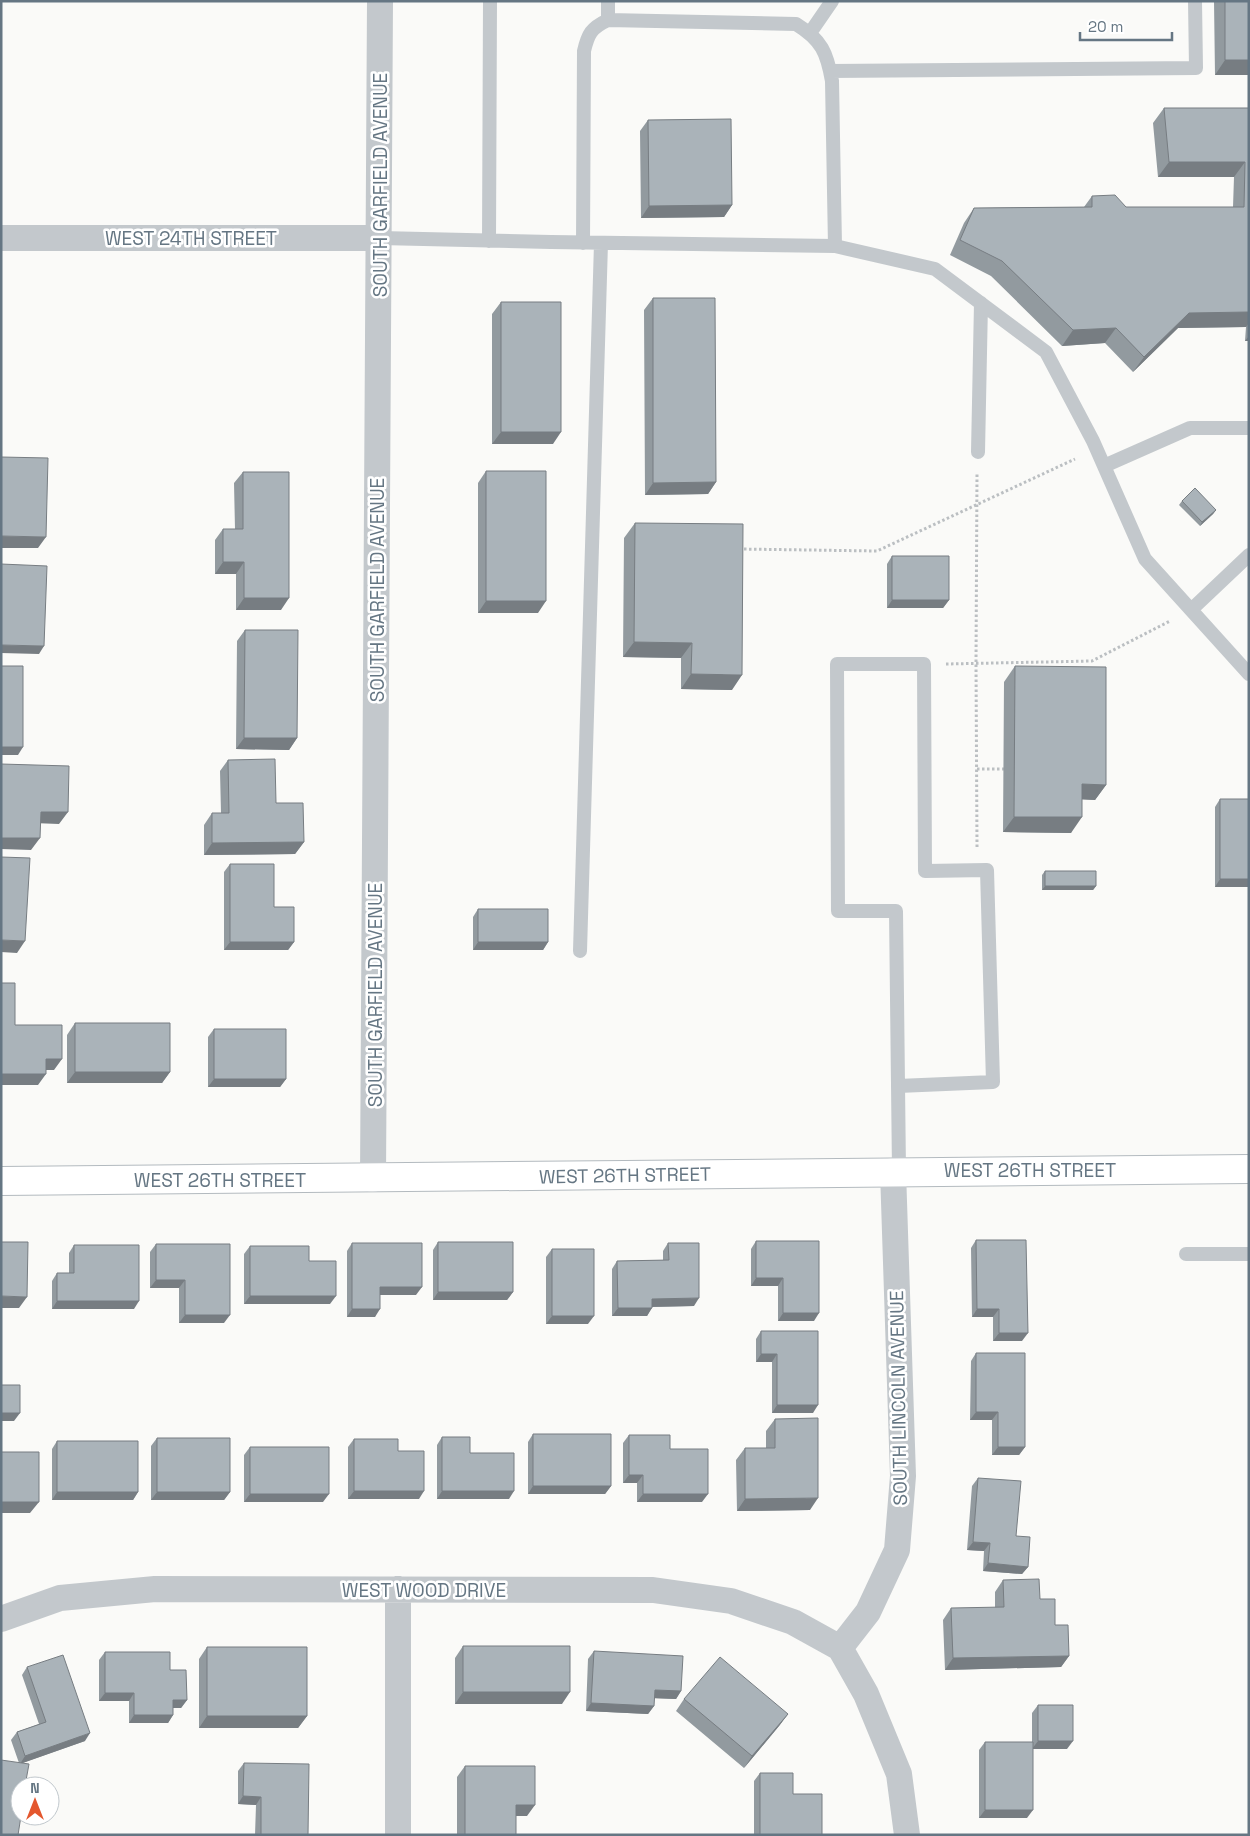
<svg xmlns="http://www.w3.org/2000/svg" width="1250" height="1836" viewBox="0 0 1250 1836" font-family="'Space Grotesk',sans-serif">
	<rect width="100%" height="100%" fill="#fafaf8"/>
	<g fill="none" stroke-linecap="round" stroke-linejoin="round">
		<g stroke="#b3babf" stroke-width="30">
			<path id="secondary" d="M1 1181C417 1179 833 1171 1249 1169"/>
		</g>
		<path stroke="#bbbfc2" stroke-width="3" stroke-dasharray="2.5 2.5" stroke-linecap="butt" d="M739 549 877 551 1075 459
			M946 664 1092 661 1170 621
			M977 769H1004
			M977 847 976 663 977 473"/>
		<path stroke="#c3c8cc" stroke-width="14" d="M608 1V20
			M810 33 832 1
			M830 71 1196 68 1195 1
			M380 238 551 242 835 246 935 269 1046 352 1093 441 1145 559 1249 674
			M489 241 490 1
			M583 243 584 51C588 34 591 28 608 20L796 24C822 40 827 53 832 81L835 246
			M978 452 981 303
			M1104 466 1190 428H1249
			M1191 610 1249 555
			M580 951 601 243
			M898 1086 993 1082 987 870 925 871 924 664H837L838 911H896L899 1171
			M1186 1254H1249"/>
		<path stroke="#c3c8cc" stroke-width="26" d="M1 238H380
			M373 1179 380 1
			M398 1589V1835
			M1 1619 60 1598 155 1589 653 1590 731 1601 793 1622 840 1648
			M840 1648 868 1612 897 1550 903 1476 893 1171
			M840 1648 866 1694 899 1774 907 1835"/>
		<use href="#secondary" stroke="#fff" stroke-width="28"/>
	</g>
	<path fill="#929a9f" d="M1214 1H1249V75H1215Z
		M1164 108H1249V341H1245L1246 327 1178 328 1133 372 1105 343 1062 346 991 276 950 255 964 223 974 208 1084 207 1092 196 1126 207H1233L1234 177H1158L1153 123Z
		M648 120 732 205 724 217 641 218 640 131Z
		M653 298 716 482 708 494 645 495 644 310Z
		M501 302 553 444H492V314Z
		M486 471 538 613H478V483Z
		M243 472 281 610H236V574H215V540L223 529H235L234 483Z
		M1182 501 1216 510 1213 514 1200 526 1179 505Z
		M635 523 732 690 681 689V658L623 657 624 538Z
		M892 556 949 600 943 608H887V564Z
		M245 630 297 738 289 750 236 749 237 641Z
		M1015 666 1106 785 1095 800 1082 799 1071 833 1003 832 1004 682Z
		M228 760 276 803 304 842 295 854 204 855V825L212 813H221L220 771Z
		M1220 799 1249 887H1215V807Z
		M230 864 274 907 294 942 288 950H224V872Z
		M1045 871 1096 886 1093 890H1042V875Z
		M478 909 548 942 543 950H473V917Z
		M75 1023 170 1072 162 1083H67V1035Z
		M214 1029 286 1079 280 1087H208V1037Z
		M976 1240 1022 1341H993V1317H972L971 1248Z
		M756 1241 814 1321H778V1286H751V1249Z
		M438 1242 513 1292 507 1300H433V1250Z
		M352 1243 416 1295H380L375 1317H347V1251Z
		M668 1243 694 1306 652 1307 647 1316H612V1269L617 1261 663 1260V1251Z
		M156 1244 224 1323H179V1288H150V1252Z
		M74 1245 134 1309H52V1281L57 1273H69V1253Z
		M250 1246 309 1261 330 1304H244V1254Z
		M552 1249 588 1324H546V1257Z
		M761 1331H818L813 1413H772V1362H756V1339Z
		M976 1353 1025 1447 1019 1455H992V1420H970L971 1361Z
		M775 1419 810 1510 737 1511 736 1460 745 1448H766V1431Z
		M533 1434 611 1486 605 1494H528V1442Z
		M629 1435 670 1449 702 1502H637V1483H623V1443Z
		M442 1437 470 1453 509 1499H437V1445Z
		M157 1438 230 1492 224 1500H151V1446Z
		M354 1439 398 1451 419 1499H348V1447Z
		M57 1441 138 1492 133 1500H52V1449Z
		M250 1447 323 1502H244V1455Z
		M978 1478 1028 1567 1022 1574 983 1571 984 1551 967 1550 972 1486Z
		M1003 1580 1040 1599 1055 1625 1069 1656 1061 1667 945 1670 943 1620 951 1608H995V1592Z
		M463 1646 562 1704H455V1658Z
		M207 1647 307 1716 298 1728H199V1659Z
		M594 1651 681 1691 676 1699 654 1698V1706L648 1714 586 1711 588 1659Z
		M105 1652 170 1670 187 1700 181 1708H173V1715L168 1723H129V1701H99V1660Z
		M27 1667 85 1741 22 1763H19L11 1740 17 1732 39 1724 22 1675Z
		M684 1699 788 1714 779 1726 744 1768 676 1711Z
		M1038 1705 1067 1749H1033L1027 1818H979V1750L985 1742H1032V1713Z
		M244 1763 308 1835H255L256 1805 238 1804V1771Z
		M465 1766 527 1816H516V1835H457V1777Z
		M760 1773 793 1794 822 1835H754V1781Z"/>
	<path fill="#777d82" d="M1225 60H1249V75H1215Z
		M1169 162H1245L1234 177H1158Z
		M732 205 724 217 641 218 649 206Z
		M1249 312V323L1246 327 1178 328 1133 372 1144 357 1189 313Z
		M1116 328 1105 343 1062 346 1073 330Z
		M1249 336V341H1245Z
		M501 432H561L553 444H492Z
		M716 482 708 494 645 495 653 483Z
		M1216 510 1213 514 1200 526 1202 522Z
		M1 536 46 537 38 548H1Z
		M223 562H244L236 574H215Z
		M244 598H289L281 610H236Z
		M892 600H949L943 608H887Z
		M486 601H546L538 613H478Z
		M634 642 692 643 681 658 623 657Z
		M1 645 44 646 39 654 1 653Z
		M691 674 742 675 732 690 681 689Z
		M244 738H297L289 750 236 749Z
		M1 747H23L18 755H1Z
		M1082 784 1106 785 1095 800 1071 799Z
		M41 812H68L59 824 33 823Z
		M1014 817H1082L1071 833 1003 832Z
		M1 838H40L31 850 1 849Z
		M304 842 295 854 204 855 212 843Z
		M1220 879H1249V887H1215Z
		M1045 886H1096L1093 890H1042Z
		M1 940 25 941 17 953 1 952Z
		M230 942H294L288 950H224Z
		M478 942H548L543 950H473Z
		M46 1059H62L54 1070H38Z
		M75 1072H170L162 1083H67Z
		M1 1074H46L38 1085H1Z
		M214 1079H286L280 1087H208Z
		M756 1278H783L778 1286H751Z
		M156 1280H185L179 1288H150Z
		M380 1287H422L416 1295H375Z
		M438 1292H513L507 1300H433Z
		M1 1296 27 1297 19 1308H1Z
		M250 1296H336L330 1304H244Z
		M699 1298 694 1306 646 1307 652 1299Z
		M57 1301H139L134 1309H52Z
		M618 1308H652L647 1316H612Z
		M352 1309H380L375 1317H347Z
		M977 1309H999L993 1317H972Z
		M783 1313H819L814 1321H778Z
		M185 1315H230L224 1323H179Z
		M552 1316H594L588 1324H546Z
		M999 1333H1028L1022 1341H993Z
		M761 1354H777L772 1362H756Z
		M777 1405H818L813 1413H772Z
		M976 1412H998L992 1420H970Z
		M1 1413H20L14 1421H1Z
		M998 1447H1025L1019 1455H992Z
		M629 1475H643L637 1483H623Z
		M533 1486H611L605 1494H528Z
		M354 1491H424L419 1499H348Z
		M442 1491H514L509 1499H437Z
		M57 1492H138L133 1500H52Z
		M157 1492H230L224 1500H151Z
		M250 1494H329L323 1502H244Z
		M643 1494H708L702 1502H637Z
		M818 1498 810 1510 737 1511 745 1499Z
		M1 1502H39L30 1513H1Z
		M973 1542 990 1543 984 1551 967 1550Z
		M988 1563 1028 1567 1022 1574 983 1571Z
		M1069 1656 1061 1667 945 1670 953 1658Z
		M655 1690 681 1691 676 1699 649 1698Z
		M463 1692H570L562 1704H455Z
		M105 1693H134L129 1701H99Z
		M173 1700H187L181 1708H167Z
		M591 1703 654 1706 648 1714 586 1711Z
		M788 1714 779 1726 744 1768 752 1756Z
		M134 1715H173L168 1723H129Z
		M207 1716H307L298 1728H199Z
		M90 1733 85 1741 20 1764 25 1756Z
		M1038 1741H1073L1067 1749H1032Z
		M243 1796 261 1797 256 1805 238 1804Z
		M516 1805H535L527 1816H508Z
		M985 1810H1033L1027 1818H979Z"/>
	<path fill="#aab3b9" stroke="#777d82" d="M1225 1H1249V60H1225Z
		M1164 108H1249V312L1189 313 1144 357 1116 328 1073 330 1002 261 960 240 974 208 1092 207V196L1115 195 1126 207H1244L1245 162H1169Z
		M731 119 732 205 649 206 648 120Z
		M653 298H715L716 482 653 483Z
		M501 302H561V432H501Z
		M1 457 48 458 46 537 1 536Z
		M486 471H546V601H486Z
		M243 472H289V598H244V562H223V529H243Z
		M1195 488 1216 510 1202 522 1182 501Z
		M635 523 743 524 742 675 691 674 692 643 634 642Z
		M892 556H949V600H892Z
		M1 564 47 566 44 646 1 645Z
		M245 630H298L297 738H244Z
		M1 666H23V747H1Z
		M1015 666 1106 667V785L1082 784V817H1014Z
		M275 759 276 803H303L304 842 212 843V813H229L228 760Z
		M1 764 69 766 68 812H41L40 838H1Z
		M1220 799H1249V879H1220Z
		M1 857 30 858 25 941 1 940Z
		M230 864H274V907H294V942H230Z
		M1045 871H1096V886H1045Z
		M478 909H548V942H478Z
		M1 983H15V1025H62V1059H46V1074H1Z
		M75 1023H170V1072H75Z
		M214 1029H286V1079H214Z
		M976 1240H1026L1028 1333H999V1309H977Z
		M756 1241H819V1313H783V1278H756Z
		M1 1242H28L27 1297 1 1296Z
		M438 1242H513V1292H438Z
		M352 1243H422V1287H380V1309H352Z
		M668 1243H699V1298L652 1299V1308H618L617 1261 669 1260Z
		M156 1244H230V1315H185V1280H156Z
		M74 1245H139V1301H57V1273H74Z
		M250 1246H309V1261H336V1296H250Z
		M552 1249H594V1316H552Z
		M761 1331H818V1405H777V1354H761Z
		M976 1353H1025V1447H998V1412H976Z
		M1 1385H20V1413H1Z
		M818 1418V1498L745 1499V1448H775V1419Z
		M533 1434H611V1486H533Z
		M629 1435H670V1449H708V1494H643V1475H629Z
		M442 1437H470V1453H514V1491H442Z
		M157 1438H230V1492H157Z
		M354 1439H398V1451H424V1491H354Z
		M57 1441H138V1492H57Z
		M250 1447H329V1494H250Z
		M1 1452H39V1502H1Z
		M978 1478 1021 1481 1016 1536 1030 1537 1028 1567 988 1563 990 1543 973 1542Z
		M1039 1579 1040 1599H1055V1625H1068L1069 1656 953 1658 951 1608 1004 1607 1003 1580Z
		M463 1646H570V1692H463Z
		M207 1647H307V1716H207Z
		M594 1651 683 1656 681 1691 655 1690 654 1706 591 1703Z
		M105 1652H170V1670H186L187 1700H173V1715H134V1693H105Z
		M63 1655 90 1733 25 1756 17 1732 46 1722 27 1667Z
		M720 1657 788 1714 752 1756 684 1699Z
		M1038 1705H1073V1741H1038Z
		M985 1742H1033V1810H985Z
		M1 1760 29 1764 25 1786H20V1816H21L18 1835H1Z
		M244 1763 309 1764 308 1835H261V1797L243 1796Z
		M465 1766H535V1805H516V1835H465Z
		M760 1773H793V1794H822V1835H760Z"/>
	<g text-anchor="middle" stroke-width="5" stroke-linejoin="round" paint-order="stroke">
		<g font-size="19" fill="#657683" stroke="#fff">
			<text transform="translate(380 185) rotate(-90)" y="7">SOUTH GARFIELD AVENUE</text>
			<text x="191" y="245">WEST 24TH STREET</text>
			<text transform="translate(377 590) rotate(-90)" y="7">SOUTH GARFIELD AVENUE</text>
			<text transform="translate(375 995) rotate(-90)" y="7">SOUTH GARFIELD AVENUE</text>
			<text x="1030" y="1177">WEST 26TH STREET</text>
			<text transform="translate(625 1175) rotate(-1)" y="7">WEST 26TH STREET</text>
			<text x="220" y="1187">WEST 26TH STREET</text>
			<text transform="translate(898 1398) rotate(-91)" y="7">SOUTH LINCOLN AVENUE</text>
			<text x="424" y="1597">WEST WOOD DRIVE</text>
		</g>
	</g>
	<rect width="1250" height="1836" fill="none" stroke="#657683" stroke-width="5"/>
	<g transform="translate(35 1801)"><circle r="24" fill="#ffffff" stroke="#c1c8cd"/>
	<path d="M0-4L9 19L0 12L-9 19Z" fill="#e4572e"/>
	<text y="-8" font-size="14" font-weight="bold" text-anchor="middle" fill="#657683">N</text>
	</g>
	<path d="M1080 32v8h92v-8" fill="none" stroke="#657683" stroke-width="2.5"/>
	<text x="1088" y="32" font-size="15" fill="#657683" stroke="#ffffff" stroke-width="4" paint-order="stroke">20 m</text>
</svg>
